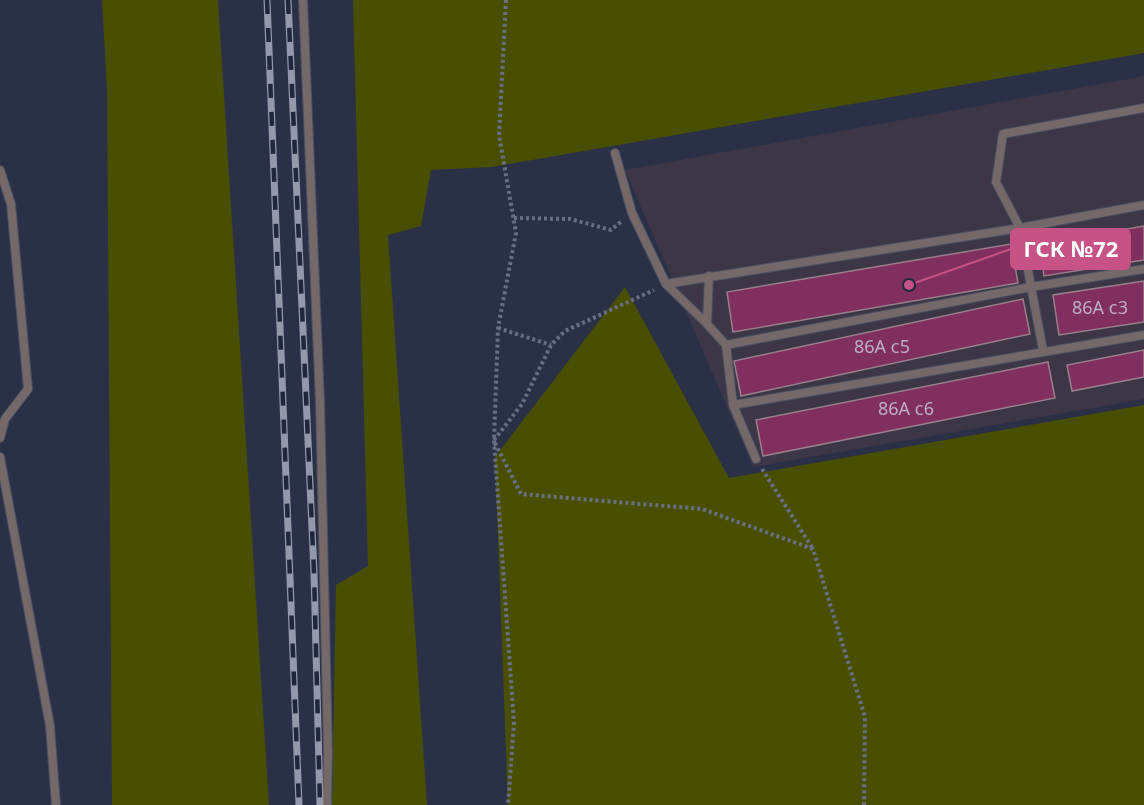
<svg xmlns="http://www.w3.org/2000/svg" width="1144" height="805" viewBox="0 0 1144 805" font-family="'Noto Sans',sans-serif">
	<rect width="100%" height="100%" fill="#2a3146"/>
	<path fill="#3c3647" d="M1144 76V399L753 467 625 170Z"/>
	<path fill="#494f00" d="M102 0H218L269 805H112L107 90Z
		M353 0H1144V53L492 167 431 170 421 226 388 235 427 805H332L336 585 368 566Z
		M625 287 729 478 1144 405V805H508L495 457Z"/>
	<path fill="#802f5f" stroke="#997e8c" stroke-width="1.5" d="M1144 226V260L1044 276 1039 244Z
		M1011 244 1018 283 733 332 727 292Z
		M1144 281V322L1059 335 1053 295Z
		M1023 299 1030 334 741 396 734 361Z
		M1144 350V377L1072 391 1067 365Z
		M1048 362 1055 398 763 456 756 420Z"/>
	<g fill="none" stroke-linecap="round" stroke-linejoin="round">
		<g stroke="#494f63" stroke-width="10">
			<path id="lane" d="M303 0 320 402 328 751 327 805
				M615 153 632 213 666 284 707 324
				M0 170 11 204 28 389 5 419 0 438
				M709 276 707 324 726 345 733 405 756 459
				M666 284 1020 228 1144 205
				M726 345 1031 287 1144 269
				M1043 350 1020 228 996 182 1003 134 1144 108
				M733 405 1144 335
				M0 457 50 726 56 805"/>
		</g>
		<path stroke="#696f82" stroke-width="4" stroke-dasharray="3 3" stroke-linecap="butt" d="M506 0 499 135 516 233 498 328 494 441 514 723 508 805
			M514 218 570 219 611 230 622 221
			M498 328 551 345
			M494 440 522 404 551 345 565 331 654 290
			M495 443 521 494 702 509 813 549 865 717 864 805
			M762 469 813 549"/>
		<use href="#lane" stroke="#756869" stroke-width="8"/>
		<g stroke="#9399aa" stroke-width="7">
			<path id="rail" d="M267 0 299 805
				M288 0 314 572 320 805"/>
		</g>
		<use href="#rail" stroke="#20273b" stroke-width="4.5" stroke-dasharray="14" stroke-linecap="butt"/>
	</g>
	<g text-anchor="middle" stroke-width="4.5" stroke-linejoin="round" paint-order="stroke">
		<g font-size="18" fill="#bfaec5">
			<text x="1100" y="314">86А с3</text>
			<text x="882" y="353">86А с5</text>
			<text x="906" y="415">86А с6</text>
		</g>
	</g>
	<path fill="none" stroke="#c75285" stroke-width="2" d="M909 285L1011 249"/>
	<circle fill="#c75285" stroke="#20273b" stroke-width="2" cx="909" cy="285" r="6"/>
	<rect fill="#c75285" stroke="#c75285" stroke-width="2" x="1011" y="229" width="119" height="40" rx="6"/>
	<g font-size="22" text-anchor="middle" font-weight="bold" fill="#fff">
		<text x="1071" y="257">ГСК №72</text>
	</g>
</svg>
